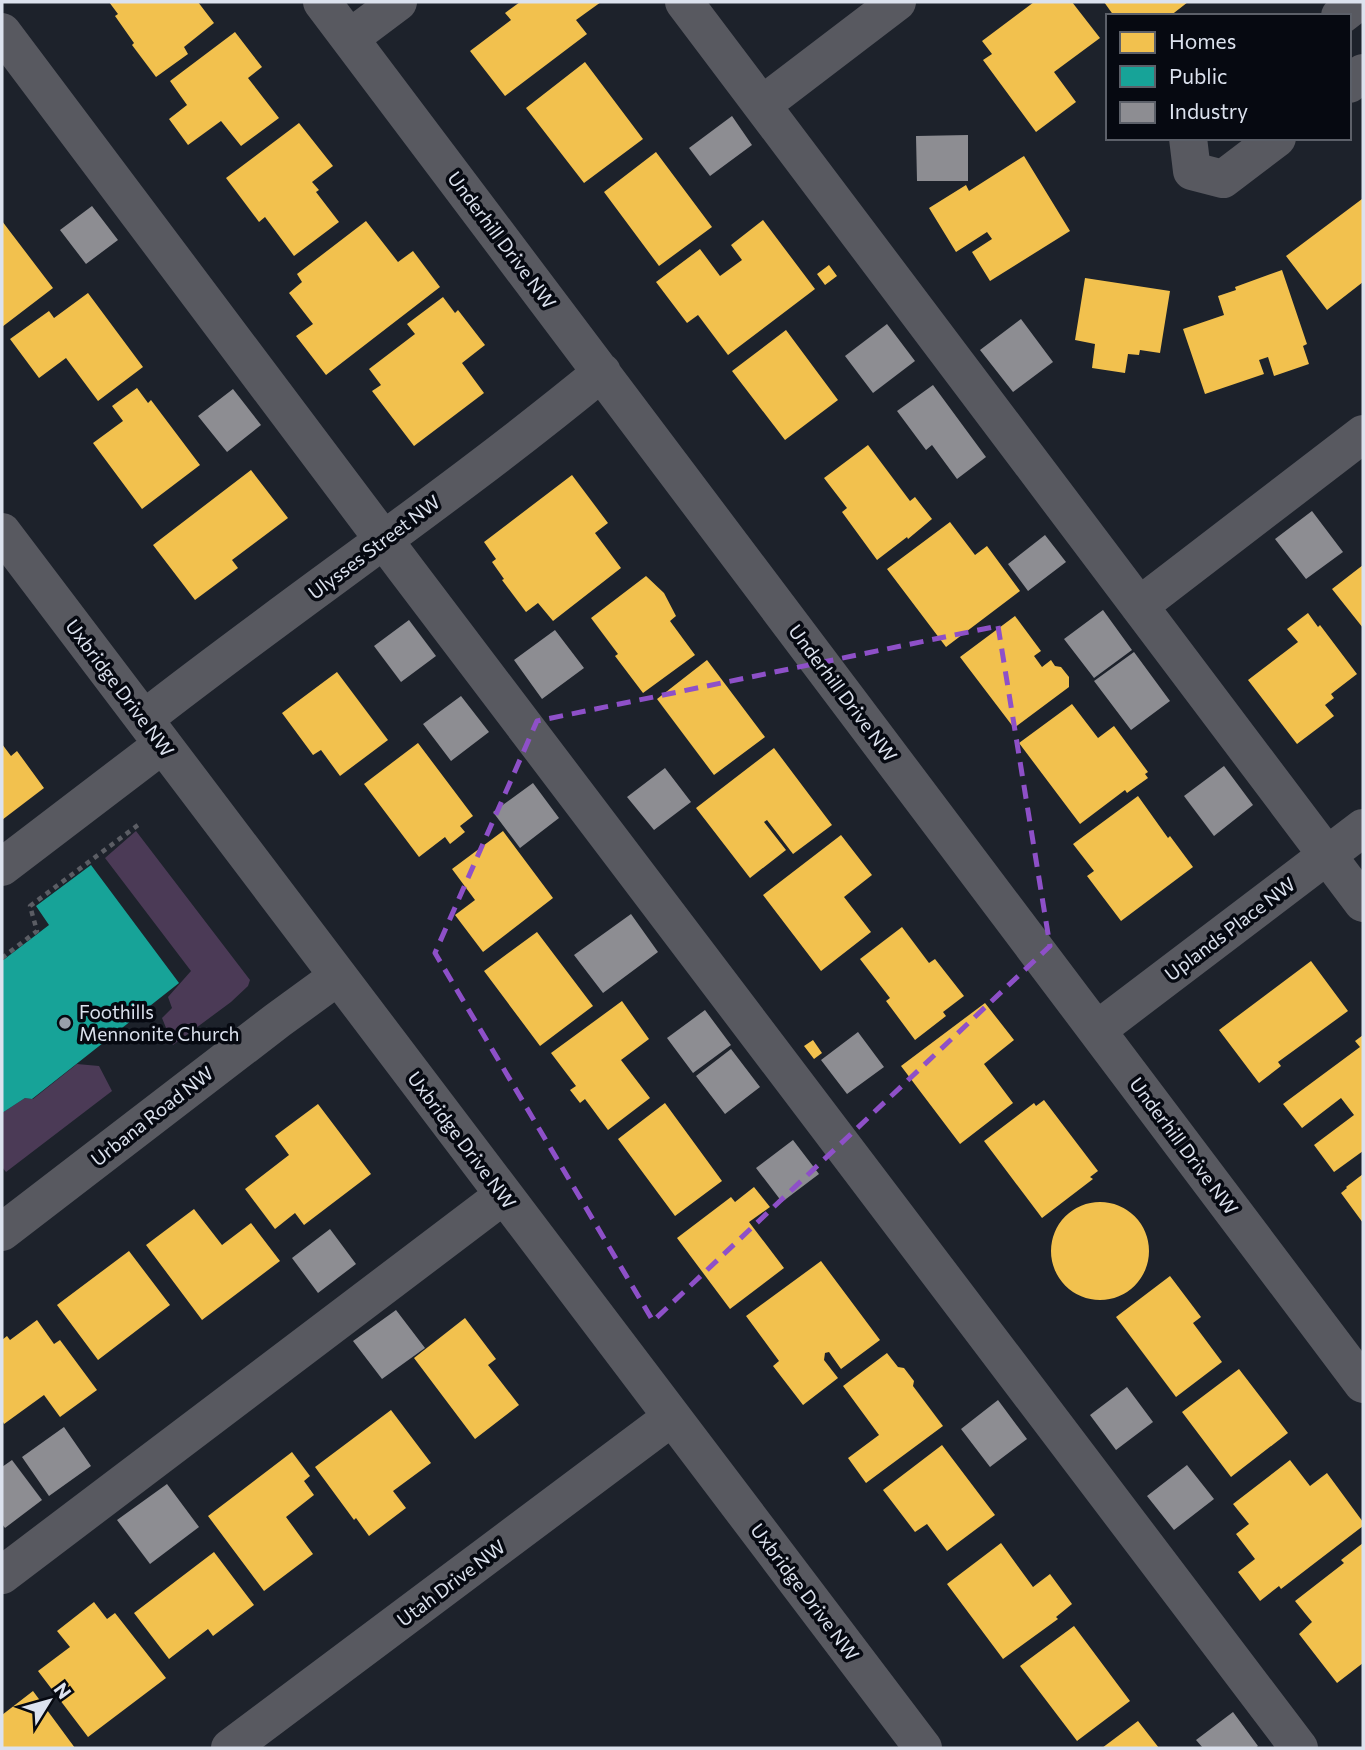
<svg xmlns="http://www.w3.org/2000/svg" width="1365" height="1750" viewBox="0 0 1365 1750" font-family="Commissioner,sans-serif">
	<rect width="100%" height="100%" fill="#1d222b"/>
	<path fill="#4b3a56" d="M136 831 250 980 248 986 231 1002 173 1045 162 1018 172 1008 168 997 191 971 105 858Z
		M77 1064 99 1066 112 1091 6 1172 2 1167V1113L25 1098 33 1099Z"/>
	<path fill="#f2c14e" d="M109 2H192L193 3 198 2 214 23 184 47 188 54 156 77 132 45 134 43 115 16 118 14Z
		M520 2H601L576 20 587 34 505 96 470 51 511 20 505 13Z
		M1034 2H1072L1100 38 1054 72 1076 102 1036 132 983 60 992 54 982 41Z
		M1104 2H1188L1170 16H1114Z
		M235 32 262 67 248 78 279 118 241 146 221 121 188 145 169 119 187 105 170 81Z
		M585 62 643 139 584 183 526 108Z
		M299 123 333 166 312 182 319 190 316 192 339 222 294 256 265 217 259 222 226 178Z
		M656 152 712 227 659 266 604 192Z
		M1024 156 1070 231 990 281 972 252 992 239 987 232 956 252 929 208 966 185 969 191Z
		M1362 199 1363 201V282L1327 310 1286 256Z
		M763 220 815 289 728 355 698 315 687 323 656 282 700 249 720 276 742 260 731 245Z
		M2 221 53 288 2 327Z
		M366 221 398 262 413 251 440 287 326 375 296 336 313 324 289 293 302 282 297 274Z
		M829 265 837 276 825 285 817 274Z
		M1282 270 1307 344 1303 346 1309 364 1274 376 1268 357 1259 360 1264 374 1205 394 1183 329 1224 315 1218 296 1236 290 1235 287Z
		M1085 278 1170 291 1160 353 1140 350 1139 355 1128 354 1125 373 1092 368 1095 344 1075 340Z
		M88 293 143 367 98 401 66 358 39 378 10 339 49 311 54 318Z
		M443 297 455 313 458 310 485 345 462 363 484 393 414 446 372 391 381 385 369 369 415 334 407 324Z
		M786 330 838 400 785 440 732 371Z
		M137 388 148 403 151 400 200 465 142 509 93 443 123 421 112 406Z
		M868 445 910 501 915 497 932 519 908 539 907 537 877 560 842 512 847 508 824 478Z
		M251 470 288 518 232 560 238 568 195 600 153 545Z
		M572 475 608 523 595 533 621 568 553 621 538 603 526 612 502 580 504 579 492 562 496 559 484 542Z
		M950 522 975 555 987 546 1020 591 946 647 887 569Z
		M1363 565V628L1332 589Z
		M646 576 664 593 676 616 670 621 695 655 643 693 615 656 618 654 591 618Z
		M1308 613 1318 627 1320 625 1357 674 1331 694 1334 698 1325 705 1334 716 1297 744 1248 680 1298 642 1287 629Z
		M1015 616 1041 651 1034 656 1042 667 1051 660 1055 666 1061 667 1069 677V687L1014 728 960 657Z
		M707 660 765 737 714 775 657 699Z
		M337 672 388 740 340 776 321 750 313 755 282 713Z
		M1072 704 1098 738 1114 726 1148 772 1145 774 1148 778 1127 793 1125 790 1080 824 1019 743Z
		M418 743 473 816 460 826 465 832 450 844 445 837 419 857 364 784Z
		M2 744 11 756 17 751 44 788 2 820Z
		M774 748 832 825 793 854 767 820 764 822 786 850 750 878 696 808Z
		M1138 796 1168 838 1170 836 1193 867 1121 921 1087 876 1094 871 1073 844Z
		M503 831 553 898 483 952 455 915 475 900 452 869Z
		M841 835 872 875 844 897 871 932 821 971 763 895Z
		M902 927 929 963 935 959 964 996 943 1012 946 1016 915 1040 886 1001 890 998 860 959Z
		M537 932 593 1006 540 1046 484 971Z
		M1311 961 1348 1011 1278 1062 1281 1066 1259 1083 1219 1030Z
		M622 1001 649 1039 621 1060 650 1098 608 1130 585 1099 580 1103 570 1090 576 1086 551 1053Z
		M985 1003 1014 1040 984 1064 1013 1103 960 1144 901 1066Z
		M1363 1035V1151L1334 1172 1314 1145 1354 1115 1341 1098 1302 1128 1283 1104 1360 1047 1355 1041Z
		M813 1040 822 1053 814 1059 804 1046Z
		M1044 1100 1098 1171 1090 1177 1093 1179 1042 1218 984 1141 1034 1103 1036 1106Z
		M665 1103 722 1181 675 1216 618 1139Z
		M318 1104 371 1174 304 1225 295 1213 275 1229 245 1189 289 1155 275 1136Z
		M1363 1174V1223L1341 1193 1347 1188 1346 1187Z
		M754 1187 770 1207 749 1222 784 1268 730 1309 677 1238 731 1197 735 1202Z
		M1051 1251a49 49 0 1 1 98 0a49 49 0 1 1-98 0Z
		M194 1209 222 1245 251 1223 280 1261 202 1320 146 1245Z
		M129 1251 170 1305 98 1360 57 1305Z
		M821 1261 880 1340 841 1369 829 1352 825 1353 824 1360 838 1378 803 1405 773 1366 779 1361 746 1316Z
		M1170 1276 1201 1317 1193 1323 1222 1362 1176 1397 1116 1317Z
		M465 1318 496 1359 488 1365 519 1405 475 1439 414 1358Z
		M37 1320 54 1344 60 1340 97 1390 60 1417 44 1395 4 1424 2 1420V1340L7 1336 10 1340Z
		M887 1353 898 1367 904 1368 914 1381 913 1386 943 1426 866 1483 848 1458 879 1435 843 1386Z
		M1239 1369 1288 1433 1231 1477 1182 1412Z
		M391 1410 431 1463 393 1491 406 1508 369 1536 356 1518 354 1520 315 1467Z
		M942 1445 995 1515 947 1551 927 1524 915 1532 883 1490Z
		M292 1452 310 1476 304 1481 314 1495 286 1517 313 1554 264 1591 208 1516Z
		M1290 1460 1310 1486 1327 1473 1363 1522V1526L1281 1589 1279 1586 1260 1601 1238 1572 1255 1559 1236 1534 1249 1524 1233 1504Z
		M1001 1543 1033 1587 1050 1574 1072 1604 1056 1617 1058 1619 1003 1659 947 1584Z
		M1363 1543V1663L1337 1683 1299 1634 1312 1622 1295 1601 1344 1563 1341 1560Z
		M214 1552 254 1605 213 1636 208 1629 169 1659 134 1613Z
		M94 1602 107 1619 115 1613 166 1678 88 1737 38 1671 70 1647 57 1631Z
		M1074 1626 1130 1701 1077 1741 1020 1666Z
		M33 1691 75 1748H2V1715Z
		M1138 1721 1159 1748H1102Z"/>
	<path fill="#17a398" d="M91 865 179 983 32 1099 25 1098 2 1113V961L49 925 36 906Z"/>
	<path fill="#8d8d92" d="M732 116 752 145 710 176 689 148Z
		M968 135V181H917L916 136Z
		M92 206 118 240 86 264 60 230Z
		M1021 319 1053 362 1013 392 980 350Z
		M887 324 915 361 873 393 845 356Z
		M933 385 986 457 957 479 932 445 926 450 897 411Z
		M233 389 261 425 227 452 198 416Z
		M1312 511 1343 552 1306 579 1275 539Z
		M1045 535 1066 562 1028 591 1008 564Z
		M1103 610 1132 650 1094 678 1064 639Z
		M409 620 436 656 401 682 374 646Z
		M555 630 584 668 542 699 514 660Z
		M1134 652 1170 701 1131 730 1094 681Z
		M461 696 489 732 451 761 423 724Z
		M1224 766 1253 805 1214 836 1184 796Z
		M665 768 691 802 654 830 627 797Z
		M533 783 559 818 520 848 493 812Z
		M631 914 658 952 603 993 574 955Z
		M705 1010 731 1045 693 1073 667 1038Z
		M858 1032 884 1067 847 1094 821 1060Z
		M731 1049 760 1087 725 1114 696 1076Z
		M793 1140 819 1174 782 1202 756 1168Z
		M330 1229 356 1264 318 1293 292 1258Z
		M396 1310 425 1348 382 1379 353 1341Z
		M1127 1387 1153 1422 1116 1450 1090 1415Z
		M998 1400 1027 1439 990 1467 961 1429Z
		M64 1427 91 1466 49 1496 22 1457Z
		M12 1460 42 1500 5 1528 2 1524V1467Z
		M1187 1465 1214 1499 1174 1530 1147 1496Z
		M167 1484 199 1527 150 1564 117 1520Z
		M1233 1712 1258 1746 1255 1748H1203L1196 1740Z"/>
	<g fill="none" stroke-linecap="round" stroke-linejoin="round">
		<path stroke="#5b5d64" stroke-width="4.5" stroke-dasharray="5 5" stroke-linecap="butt" d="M2 958 37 931 30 906 138 825"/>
		<path stroke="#585960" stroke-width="38" d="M322 2 1363 1384
			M684 2 1363 903
			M1340 16 1358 2
			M2 32 404 567 1299 1748
			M350 38 398 2
			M1349 84 1363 73
			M762 105 897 2
			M1188 138 1192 171 1223 179 1277 138
			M2 532 923 1748
			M1139 606 1363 434
			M144 719C295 601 454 494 602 372
			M2 867 162 745
			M1097 1030 1363 828
			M2 1232 278 1020 337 977
			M2 1575 504 1195
			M230 1748 672 1417"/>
	</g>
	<path fill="none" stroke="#8e50c8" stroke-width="5" stroke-dasharray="14 9" stroke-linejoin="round" d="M998 626 1050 946 653 1321 435 953 537 721Z"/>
	<circle fill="#999faa" stroke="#060911" stroke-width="2.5" cx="65" cy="1023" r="7"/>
	<g text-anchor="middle" stroke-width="7" stroke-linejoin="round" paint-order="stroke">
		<g font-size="19" fill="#dce2ee" stroke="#060911">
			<text transform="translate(502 240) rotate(53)" y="7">Underhill Drive NW</text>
			<text transform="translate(374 547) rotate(-37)" y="7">Ulysses Street NW</text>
			<text transform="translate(120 688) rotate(53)" y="7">Uxbridge Drive NW</text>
			<text transform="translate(843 693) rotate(53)" y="7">Underhill Drive NW</text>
			<text transform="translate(1230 929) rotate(-37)" y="7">Uplands Place NW</text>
			<text transform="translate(152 1116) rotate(-38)" y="7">Urbana Road NW</text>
			<text transform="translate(462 1140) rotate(53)" y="7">Uxbridge Drive NW</text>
			<text transform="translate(1184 1146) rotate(53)" y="7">Underhill Drive NW</text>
			<text transform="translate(451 1583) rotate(-37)" y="7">Utah Drive NW</text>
			<text transform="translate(805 1592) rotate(53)" y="7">Uxbridge Drive NW</text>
		</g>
		<g font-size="19" fill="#dce2ee" stroke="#060911" text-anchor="start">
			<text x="79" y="1019">Foothills<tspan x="79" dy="22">Mennonite Church</tspan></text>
		</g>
	</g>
	<rect width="1365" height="1750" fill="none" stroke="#dce2ee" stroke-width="7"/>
	<rect x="1106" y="14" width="245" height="126" fill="#060911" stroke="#5c6069" stroke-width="2"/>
	<rect x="1120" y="32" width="35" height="21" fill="#f2c14e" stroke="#5c6069" stroke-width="2"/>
	<text x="1169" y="49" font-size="21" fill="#dce2ee">Homes</text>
	<rect x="1120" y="66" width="35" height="21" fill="#17a398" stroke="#5c6069" stroke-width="2"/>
	<text x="1169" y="84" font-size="21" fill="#dce2ee">Public</text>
	<rect x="1120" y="102" width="35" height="21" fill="#8d8d92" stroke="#5c6069" stroke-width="2"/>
	<text x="1169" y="119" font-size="21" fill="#dce2ee">Industry</text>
	<g transform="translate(49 1701) rotate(53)" stroke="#060911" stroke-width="5" paint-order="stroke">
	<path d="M0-5L12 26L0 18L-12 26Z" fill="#dce2ee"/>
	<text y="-10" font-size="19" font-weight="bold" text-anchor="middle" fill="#dce2ee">N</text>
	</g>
</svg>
